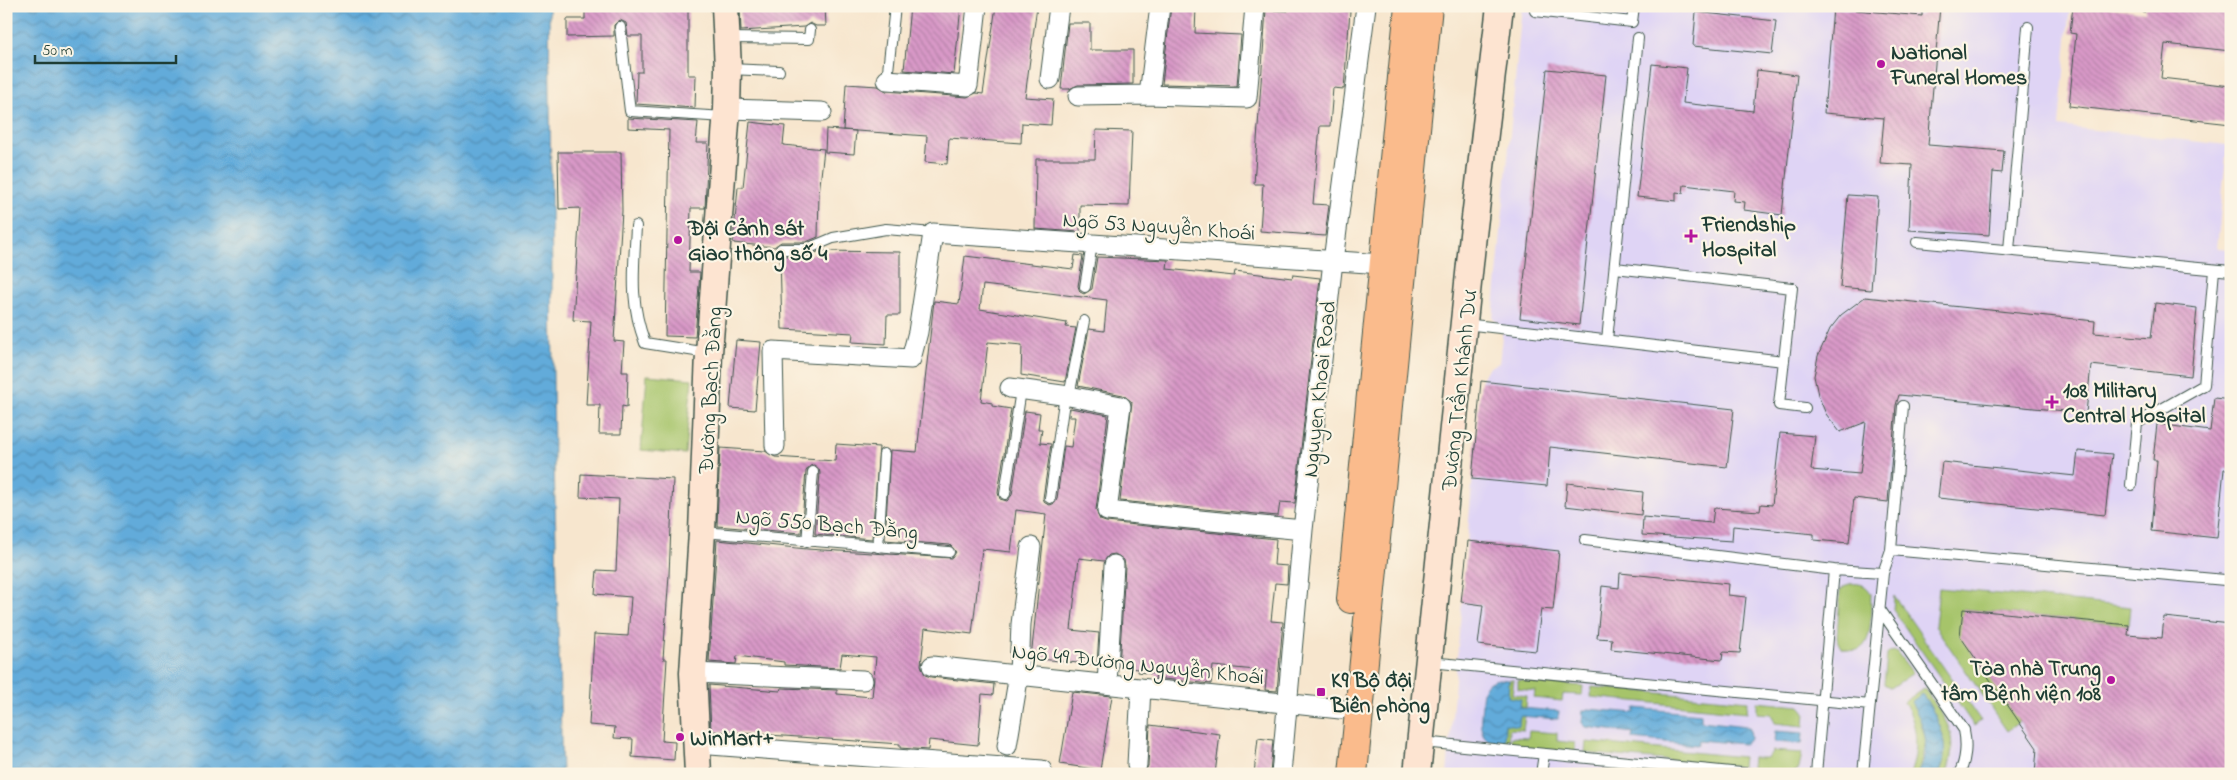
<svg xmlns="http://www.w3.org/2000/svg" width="2237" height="780" viewBox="0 0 2237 780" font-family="'Indie Flower',sans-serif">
	<defs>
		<pattern id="water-waves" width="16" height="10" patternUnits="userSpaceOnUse" patternTransform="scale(1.25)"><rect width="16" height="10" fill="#62abda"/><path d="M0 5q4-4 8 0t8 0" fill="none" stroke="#508cb2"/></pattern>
		<pattern id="building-back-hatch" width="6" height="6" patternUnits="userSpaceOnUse" patternTransform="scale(1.25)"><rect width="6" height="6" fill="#d999c8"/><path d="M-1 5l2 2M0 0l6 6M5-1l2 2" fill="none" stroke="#af7ea3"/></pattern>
	</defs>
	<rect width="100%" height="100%" fill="#fcf5e5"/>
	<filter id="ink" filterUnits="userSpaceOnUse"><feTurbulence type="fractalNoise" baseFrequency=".02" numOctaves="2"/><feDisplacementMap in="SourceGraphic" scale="10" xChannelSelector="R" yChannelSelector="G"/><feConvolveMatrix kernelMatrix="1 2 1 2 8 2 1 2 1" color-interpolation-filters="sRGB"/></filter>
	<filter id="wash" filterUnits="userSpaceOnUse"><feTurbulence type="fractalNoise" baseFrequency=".0096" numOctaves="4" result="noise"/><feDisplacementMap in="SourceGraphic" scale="20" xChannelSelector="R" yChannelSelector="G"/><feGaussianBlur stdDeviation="1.12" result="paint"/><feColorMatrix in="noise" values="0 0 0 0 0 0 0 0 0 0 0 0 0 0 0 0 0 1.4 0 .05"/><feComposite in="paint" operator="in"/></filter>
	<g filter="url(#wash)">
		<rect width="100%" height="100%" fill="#f7e6ce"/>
		<path fill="#dfd4f5" d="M1522 6H2070L2059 126 2227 145 2217 248 2231 249V774H1447L1481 381 1488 368 1499 363 1503 328 1493 319Z"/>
		<path fill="#a6c46b" stroke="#628050" d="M647 375 692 379 685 454 641 450Z
			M1849 584C1859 583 1867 584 1871 594 1870 614 1876 662 1842 648L1837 638 1840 590Z
			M1939 588 2131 607 2129 625 1963 609 2019 722 2007 731 1935 626Z
			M1894 596 1981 721 1974 726 1893 610Z
			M1896 651 1913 673 1891 688 1884 684 1887 655 1889 652Z
			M1509 680H1514L1512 694 1526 696 1525 708H1520L1508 698Z
			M1518 680 1583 686 1582 695 1563 694 1562 701 1534 698 1535 691 1518 689Z
			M1592 687 1748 701 1747 712 1591 697Z
			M1924 688C1947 722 1959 731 1947 774H1939C1952 745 1939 718 1922 694L1919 716 1926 741 1918 774H1910C1919 749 1918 724 1904 702Z
			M1757 702 1800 706 1805 712 1804 726 1775 723 1771 714 1757 713Z
			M1520 716H1525L1523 730 1509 729 1508 746 1504 745 1505 724Z
			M1529 731 1557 733V741L1575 743V752L1510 746 1511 737 1528 738Z
			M1586 742 1743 757 1742 767 1585 753Z
			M1773 751 1802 753 1799 769 1794 772 1752 768 1753 758H1767Z"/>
		<path fill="url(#water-waves)" stroke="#407487" d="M6 6H549L554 462 562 774H6Z
			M1499 679 1509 680 1508 697 1521 699 1520 708 1559 711 1558 719 1520 716 1519 726 1505 724 1504 745C1477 742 1480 726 1482 705 1482 699 1482 691 1486 686 1489 681 1494 680 1499 679Z
			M1922 694C1939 718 1952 745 1939 774H1918C1931 745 1926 728 1911 702Z
			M1635 708 1701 714V721L1746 726 1750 729 1751 739 1744 744 1699 740 1698 745 1632 739 1633 733 1586 727 1582 723 1583 711 1588 709 1635 713Z
			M1775 731 1803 733 1802 744 1774 742Z"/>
		<g id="blocks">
			<path fill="url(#building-back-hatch)" d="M585 6 688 7V75H696L695 108 636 104 637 72H642V36H628L626 23 620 20 614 25V36L567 37V19H585Z
				M740 6H825L826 26H816L810 23 804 27 741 31Z
				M910 6H961L954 74 904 70Z
				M996 6H1037L1025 97 1053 99 1051 125 1022 123 1021 143 949 138 947 164 925 162 927 136 843 130 846 84 878 86 886 91 967 97 976 93 983 94Z
				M1171 6 1196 7 1195 33 1241 35 1237 86 1162 84Z
				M1289 6H1330V10L1350 11 1344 89 1333 88 1330 126H1320L1313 204 1329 205 1325 236 1260 231 1263 184H1254L1266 10 1288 11Z
				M1922 6H1940L1928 145 2004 151 2002 173 1993 172 1989 235 1909 230 1912 165 1880 163 1884 118 1824 113 1833 8 1922 16Z
				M2073 6H2097L2145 12 2146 6 2231 7V51L2165 44 2161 78 2231 86V124L2069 106 2076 34 2070 33Z
				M1696 12 1776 21 1772 54 1693 46Z
				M1068 23H1090V50H1133V84L1078 85 1069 89H1061Z
				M1652 64 1687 68 1683 103 1753 111 1757 70 1797 75 1782 215 1744 210 1745 202 1733 201 1734 191 1684 185 1683 193 1676 192V201L1637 197Z
				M1547 69 1606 75 1579 325 1520 318Z
				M628 118 698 122 696 143H708L705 208H691L689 272H700L695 337 665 336 669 130 628 128Z
				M750 122 785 126 783 145 824 149 819 194 818 237 806 242H781L774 247 733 243 738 187H743Z
				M826 129 856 131 854 154 825 152Z
				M1096 130 1132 131 1129 206 1080 205V232L1035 229 1036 159H1095Z
				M558 152H621L622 211 614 341 624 342 622 372H628L627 407 622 406 621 434H599L600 405H586L591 321 573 320 580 208 559 209Z
				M1848 195 1878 197 1871 290 1840 287Z
				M820 251 900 252V315H887L886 344 852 342 853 333 782 329 780 256H807Z
				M1075 255 1083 256 1078 286 1080 292 1084 294 1092 289 1097 257 1168 260 1167 269 1234 276 1235 271 1292 278 1293 275 1320 278 1295 503 1280 502 1278 516 1120 501 1132 402 1123 395 1078 386 1089 329 1104 331 1107 300 983 285 980 309 1067 323 1066 327 1076 328 1065 382 1021 375 1022 345 988 342 981 401 992 403V406L1011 409 998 493 1000 499 1007 501 1012 495 1025 411 1040 413 1038 429H1042L1040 443 1051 444 1043 498 1045 503 1050 505 1055 503 1057 499 1064 446 1071 447 1075 417H1069L1070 408 1108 415 1096 510 1100 520 1106 522 1276 539 1274 565 1288 566 1287 584 1275 583 1271 621 1283 622 1277 691 1265 690 1267 671 1213 666 1211 684 1155 678 1156 674 1138 672V669L1119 667 1125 566 1124 560 1115 554 1109 555 1104 561 1079 558 1071 630 1099 633 1097 665 1031 658 1046 514 1016 510 1011 552 982 549 972 634 925 628 921 665 925 675 931 677 994 684 993 695 982 694 978 745 929 740 928 750 900 748V744L711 731 709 685 780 691 781 688 837 690V694L872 697 876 657 842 654 840 668 784 665V662L737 656 736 664 709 662 717 540 807 549 952 558 956 552 950 545 885 540 890 450 917 452 934 301 959 304 965 256 1073 269Z
				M1865 297 2095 321 2094 333 2151 338 2155 303 2197 308 2191 376 2091 365 2086 413 1899 395 1896 405 1888 502 1854 498 1849 543 1814 540V534L1733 526 1732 541 1642 535 1643 517 1712 523 1714 508 1760 511 1761 504 1772 505 1780 433 1815 436 1811 470 1860 474 1866 422 1840 432 1826 414 1818 395 1814 376 1818 356 1830 329 1841 315Z
				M736 340 761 342 755 410 730 408Z
				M1481 381 1734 409 1727 467 1550 447 1547 486 1472 479Z
				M2214 398 2231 400V469H2224L2217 538 2151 531 2157 460H2153L2157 424 2210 431Z
				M836 444 879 447 872 539 815 534 820 473 819 469 814 465 810 466 806 471 801 533 717 526 720 448 765 451 775 457 835 461Z
				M2078 451 2112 454 2105 515 1938 498 1942 462 2075 476Z
				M581 474 673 479 669 575 663 659H667L662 741 675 742 674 760 632 757 633 739 614 738 615 727 589 725 594 634 628 636 631 597 595 594 597 570 616 571 619 499 580 497Z
				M1567 483 1643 492 1641 515 1565 506Z
				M1468 541 1559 551 1553 610 1541 609 1536 651 1478 645 1483 605 1461 602Z
				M1620 573 1729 584 1728 595 1746 597 1740 653 1723 652 1722 660 1611 649 1612 639 1597 638 1602 586 1619 588Z
				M1963 609 2129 625 2128 635 2162 638 2164 617 2231 624V774H2035L2037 748 1960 636Z
				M1072 692 1112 696 1100 770 1060 764Z
				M1150 725 1220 734 1215 774H1144L1148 766Z
				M1258 738 1273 740 1270 774H1254Z"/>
		</g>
	</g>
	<g filter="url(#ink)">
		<use href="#blocks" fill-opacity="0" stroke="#3f564b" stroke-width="1"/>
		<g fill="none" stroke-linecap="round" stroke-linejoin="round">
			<g stroke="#3f564b" stroke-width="12">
				<path id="lane" d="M1535 11 1632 22 1634 6
					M620 27 630 111 725 117
					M727 38 809 39 810 30
					M728 69 779 71
					M887 80 895 6
					M636 226C634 269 629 301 645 343L708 353
					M1917 242 2231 271
					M781 249H807L833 238 886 229 933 233
					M2009 250 2028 27
					M1615 268 1792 288 1779 405 1805 408
					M1085 287 1092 244
					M1465 324 1784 361
					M1607 340 1638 38
					M1069 396 1084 321
					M2131 485 2137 423 2204 385 2214 270
					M1005 494 1021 390
					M1050 498 1065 395
					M703 532 949 552
					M1585 540 1834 570 1883 573
					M807 542 813 472
					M878 547 884 454
					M1891 550 2225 580
					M1879 608 1964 730C1967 744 1966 761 1959 774
					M1430 662 1870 705
					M1422 742 1752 774
					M1541 774 1544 754
					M1816 774 1834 570
					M1863 774 1883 573 1891 550 1903 406"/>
			</g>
			<g stroke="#3f564b" stroke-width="21">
				<path id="street" d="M1160 6 1149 95 1247 98 1255 6
					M1050 79 1059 6
					M887 80 968 86 977 6
					M1078 96 1149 95
					M727 109 822 112
					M1010 388 1069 396 1121 406 1107 511 1303 530
					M775 446 773 351 911 359 918 332 933 233 1382 264
					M932 666 1340 709
					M693 673 863 680
					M1107 684 1114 565
					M697 744 1042 770
					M1007 746 1019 674 1021 624 1031 547
					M1137 765 1141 688
					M1281 774 1303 530 1333 261 1366 6"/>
			</g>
			<g stroke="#3f564b" stroke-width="29">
				<path id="secondary" d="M698 774 693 673 702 532 709 353 727 109 728 69 725 6
					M1417 774 1473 235 1500 6"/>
			</g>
			<g stroke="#3f564b" stroke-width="30">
				<path id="primary" d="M1351 599 1409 6
					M1353 774 1428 6"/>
			</g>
			<use href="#lane" stroke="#fff" stroke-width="10"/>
			<use href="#street" stroke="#fff" stroke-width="19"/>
			<use href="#secondary" stroke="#fde4d1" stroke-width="26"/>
			<use href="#primary" stroke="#fabb8c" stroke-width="28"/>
		</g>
	</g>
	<g fill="#b5179e" stroke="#fcf5e5" stroke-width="2">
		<circle cx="1881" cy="64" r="5"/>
		<path d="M1688.5 228.5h5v5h5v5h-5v5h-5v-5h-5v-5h5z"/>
		<circle cx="678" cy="240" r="5"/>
		<path d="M2049.5 394.5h5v5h5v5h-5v5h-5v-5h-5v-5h5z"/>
		<circle cx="2111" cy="680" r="5"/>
		<rect x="1316" y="687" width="10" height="10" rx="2.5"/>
		<circle cx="680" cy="737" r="5"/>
	</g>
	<g text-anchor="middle" stroke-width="4.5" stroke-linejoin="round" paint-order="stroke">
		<g font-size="22" font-weight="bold" fill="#1f3d34" stroke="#fcf5e5" text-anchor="start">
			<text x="1891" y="59">National<tspan x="1891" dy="25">Funeral Homes</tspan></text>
			<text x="1702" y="231">Friendship<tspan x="1702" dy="25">Hospital</tspan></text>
			<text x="688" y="235">Đội Cảnh sát<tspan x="688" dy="25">Giao thông số 4</tspan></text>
			<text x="2063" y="397">108 Military<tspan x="2063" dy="25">Central Hospital</tspan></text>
			<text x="2101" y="675" text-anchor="end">Tòa nhà Trung<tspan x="2101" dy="25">tâm Bệnh viện 108</tspan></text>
			<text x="1331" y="687">K9 Bộ đội<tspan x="1331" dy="25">Biên phòng</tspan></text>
			<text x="690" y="745">WinMart+</text>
		</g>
		<g font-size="22" fill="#1f3d34" stroke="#fcf5e5">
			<text transform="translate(1159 225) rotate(4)" y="8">Ngõ 53 Nguyễn Khoái</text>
			<text transform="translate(1318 389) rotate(-84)" y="8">Nguyen Khoai Road</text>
			<text transform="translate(709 390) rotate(-87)" y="8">Đường Bạch Đằng</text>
			<text transform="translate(1458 390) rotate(-84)" y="8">Đường Trần Khánh Dư</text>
			<text transform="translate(827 523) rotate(5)" y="8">Ngõ 550 Bạch Đằng</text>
			<text transform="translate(1138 663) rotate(6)" y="8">Ngõ 49 Đường Nguyễn Khoái</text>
		</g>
	</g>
	<rect width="2237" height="780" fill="none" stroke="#fcf5e5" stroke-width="25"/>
	<path d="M35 55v8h141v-8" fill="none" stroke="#1f3d34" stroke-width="2.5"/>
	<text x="42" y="55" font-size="15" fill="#1f3d34" stroke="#fcf5e5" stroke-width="4" paint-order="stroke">50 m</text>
</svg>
